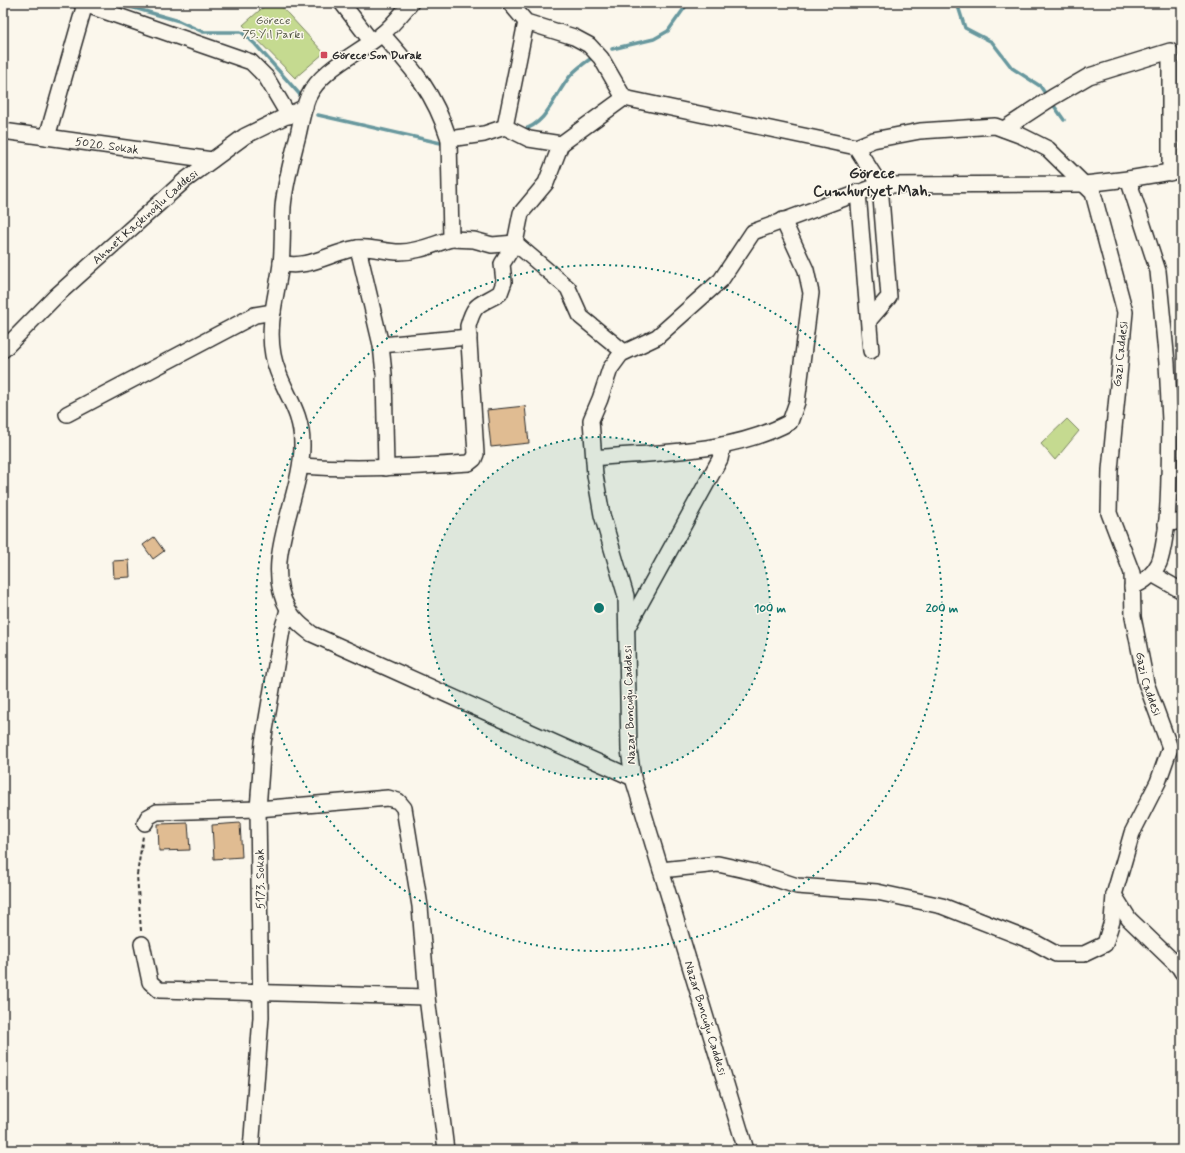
<svg xmlns="http://www.w3.org/2000/svg" width="1185" height="1153" viewBox="0 0 1185 1153" font-family="Mynerve,sans-serif">
	<rect width="100%" height="100%" fill="#fbf7ec"/>
	<filter id="ink" filterUnits="userSpaceOnUse"><feTurbulence type="fractalNoise" baseFrequency=".025" numOctaves="2"/><feDisplacementMap in="SourceGraphic" scale="8" xChannelSelector="R" yChannelSelector="G"/><feConvolveMatrix kernelMatrix="1 2 1 2 8 2 1 2 1" color-interpolation-filters="sRGB"/></filter>
	<g filter="url(#ink)">
		<path fill="#c5da90" stroke="#78825e" d="M268 3H278L324 53 295 78 243 25Z
			M1067 419 1079 431 1055 460 1041 444Z"/>
		<g fill="none" stroke-linecap="round" stroke-linejoin="round">
			<path stroke="#67989e" stroke-width="3.5" d="M117 3 179 21 203 32H241L255 44 302 97
				M957 3 965 28 992 42 1012 68 1040 86 1047 96
				M612 49 654 39 668 31 688 3
				M1052 103 1064 120
				M318 115 445 144
				M522 130C548 124 555 93 571 75 577 68 586 62 593 57"/>
		</g>
		<path fill="#e0bc92" stroke="#2b2b2b" d="M525 406 529 443 491 447 487 410Z
			M154 537 164 551 153 559 143 545Z
			M129 560 130 577 114 578 113 561Z
			M188 823 190 850 159 851 158 824Z
			M240 823 242 857 214 859 212 825Z"/>
		<g fill="none" stroke-linecap="round" stroke-linejoin="round">
			<g stroke="#2b2b2b" stroke-width="18">
				<g id="minor">
					<path d="M81 3 251 62 266 77 289 116"/>
					<path d="M342 3 371 41"/>
					<path d="M411 3C402 13 393 25 382 34 358 54 322 68 308 97 303 109 301 122 298 135 292 159 285 183 283 207 282 226 283 245 281 264 277 294 267 324 273 355 279 388 302 407 302 444 303 495 260 562 288 609 294 620 303 627 312 634L633 778"/>
					<path d="M510 3 526 22 574 37 589 45 601 58 624 98 856 147 880 185 889 297 869 320"/>
					<path d="M505 127 526 22"/>
					<path d="M1004 129 1053 97 1089 76 1170 51V173"/>
					<path id="s1" d="M3 131 212 160"/>
					<path d="M47 137 85 4"/>
					<path d="M449 139 484 134 505 127 529 139 561 144 624 98"/>
					<path id="s2" d="M856 147 873 140 920 131 995 126 1022 136 1048 149 1093 193 1125 312 1110 470 1109 513 1132 573 1133 617 1146 683 1170 748"/>
					<path d="M1128 179 1158 271 1167 363 1170 421H1182"/>
					<path d="M858 192 871 351"/>
					<path d="M451 239 474 240 492 245 515 243 568 288 581 317 624 352"/>
					<path d="M358 248 381 345 384 374 386 468"/>
					<path d="M281 263C305 270 329 254 352 249 369 245 383 252 400 252 418 252 434 244 451 239L449 139C434 92 414 70 382 34"/>
					<path d="M381 345 469 337"/>
					<path id="s3" d="M3 350 56 296 184 181 245 136 305 107"/>
					<path d="M67 414 255 315 273 312"/>
					<path d="M594 458C658 452 733 453 790 422L797 402 811 293 806 270 783 220"/>
					<path d="M301 466C357 470 413 467 469 463L474 459 476 454 468 326C475 301 479 306 500 293L504 282 502 264 515 243 521 213 546 183 561 144"/>
					<path d="M1166 524 1182 521"/>
					<path d="M1152 574 1182 591"/>
					<path d="M1132 587C1145 582 1153 575 1159 563 1163 553 1164 541 1166 530 1170 494 1169 457 1170 421"/>
					<path d="M627 628 720 459 723 445"/>
					<path d="M145 823 148 817 157 812 258 809 388 798 398 801 404 808 420 906 427 997 446 1150"/>
					<path d="M661 870 718 864 754 872 797 886 877 892 942 906 1034 942 1056 954H1084L1105 944 1112 921 1114 895 1132 833 1158 782 1170 748"/>
					<path d="M1114 895 1129 919 1179 967 1182 972"/>
					<path d="M142 944 150 982 159 990 427 997"/>
					<path d="M251 1150 261 1017 258 809 263 742 282 630 288 610"/>
					<path d="M746 1150 633 778 629 750 626 596 602 515 595 475 591 420 600 399 610 369 621 354 657 337 721 280 753 232 880 185 1085 184 1128 179 1182 170"/>
				</g>
			</g>
			<path stroke="#2b2b2b" stroke-width="2" stroke-dasharray="4 3" stroke-linecap="butt" d="M141 931 137 875 143 836"/>
			<use href="#minor" stroke="#fbf7ec" stroke-width="15"/>
		</g>
	</g>
	<circle cx="599" cy="608" r="171" fill="#0f766e" fill-opacity=".12"/>
	<g fill="none" stroke="#0f766e" stroke-width="2" stroke-dasharray="2 4">
		<circle cx="599" cy="608" r="171"/>
		<circle cx="599" cy="608" r="343"/>
	</g>
	<rect fill="#d1495b" stroke="#fbf7ec" stroke-width="1.5" x="320" y="51" width="8" height="8" rx="2"/>
	<g text-anchor="middle" stroke-width="3" stroke-linejoin="round" paint-order="stroke">
		<g font-size="12" fill="#525744" stroke="#fbf7ec">
			<text x="273" y="24">Görece<tspan x="273" dy="14">75.Yıl Parkı</tspan></text>
		</g>
		<g font-size="12" font-weight="bold" fill="#2b2b2b" stroke="#fbf7ec" text-anchor="start">
			<text x="332" y="59">Görece Son Durak</text>
		</g>
		<g font-size="12" fill="#2b2b2b" stroke="#fbf7ec">
			<text dy="4" stroke="none"><textPath href="#s1" startOffset="105">5020. Sokak</textPath></text>
			<text dy="4" stroke="none"><textPath href="#s3" startOffset="195">Ahmet Kaçkınoğlu Caddesi</textPath></text>
			<text transform="translate(1120 354) rotate(-84)" y="4">Gazi Caddesi</text>
			<text dy="4" stroke="none"><textPath href="#s2" startOffset="764">Gazi Caddesi</textPath></text>
			<text transform="translate(629 705) rotate(-92)" y="4">Nazar Boncuğu Caddesi</text>
			<text transform="translate(260 879) rotate(-91)" y="4">5173. Sokak</text>
			<text transform="translate(706 1018) rotate(73)" y="4">Nazar Boncuğu Caddesi</text>
		</g>
		<g font-size="16" font-weight="bold" fill="#2b2b2b" stroke="#fbf7ec">
			<text x="872" y="178">Görece<tspan x="872" dy="18">Cumhuriyet Mah.</tspan></text>
		</g>
	</g>
	<circle cx="599" cy="608" r="6" fill="#0f766e" stroke="#fbf7ec" stroke-width="2"/>
	<g font-size="12" text-anchor="middle" font-weight="bold" fill="#0f766e" stroke="#fbf7ec" stroke-width="3" stroke-linejoin="round" paint-order="stroke">
		<text x="770" y="612">100 m</text>
		<text x="942" y="612">200 m</text>
	</g>
	<rect width="1185" height="1153" fill="none" stroke="#fbf7ec" stroke-width="16"/>
	<rect x="8" y="8" width="1169" height="1137" fill="none" stroke="#2b2b2b" stroke-width="1.5" filter="url(#ink)"/>
</svg>
